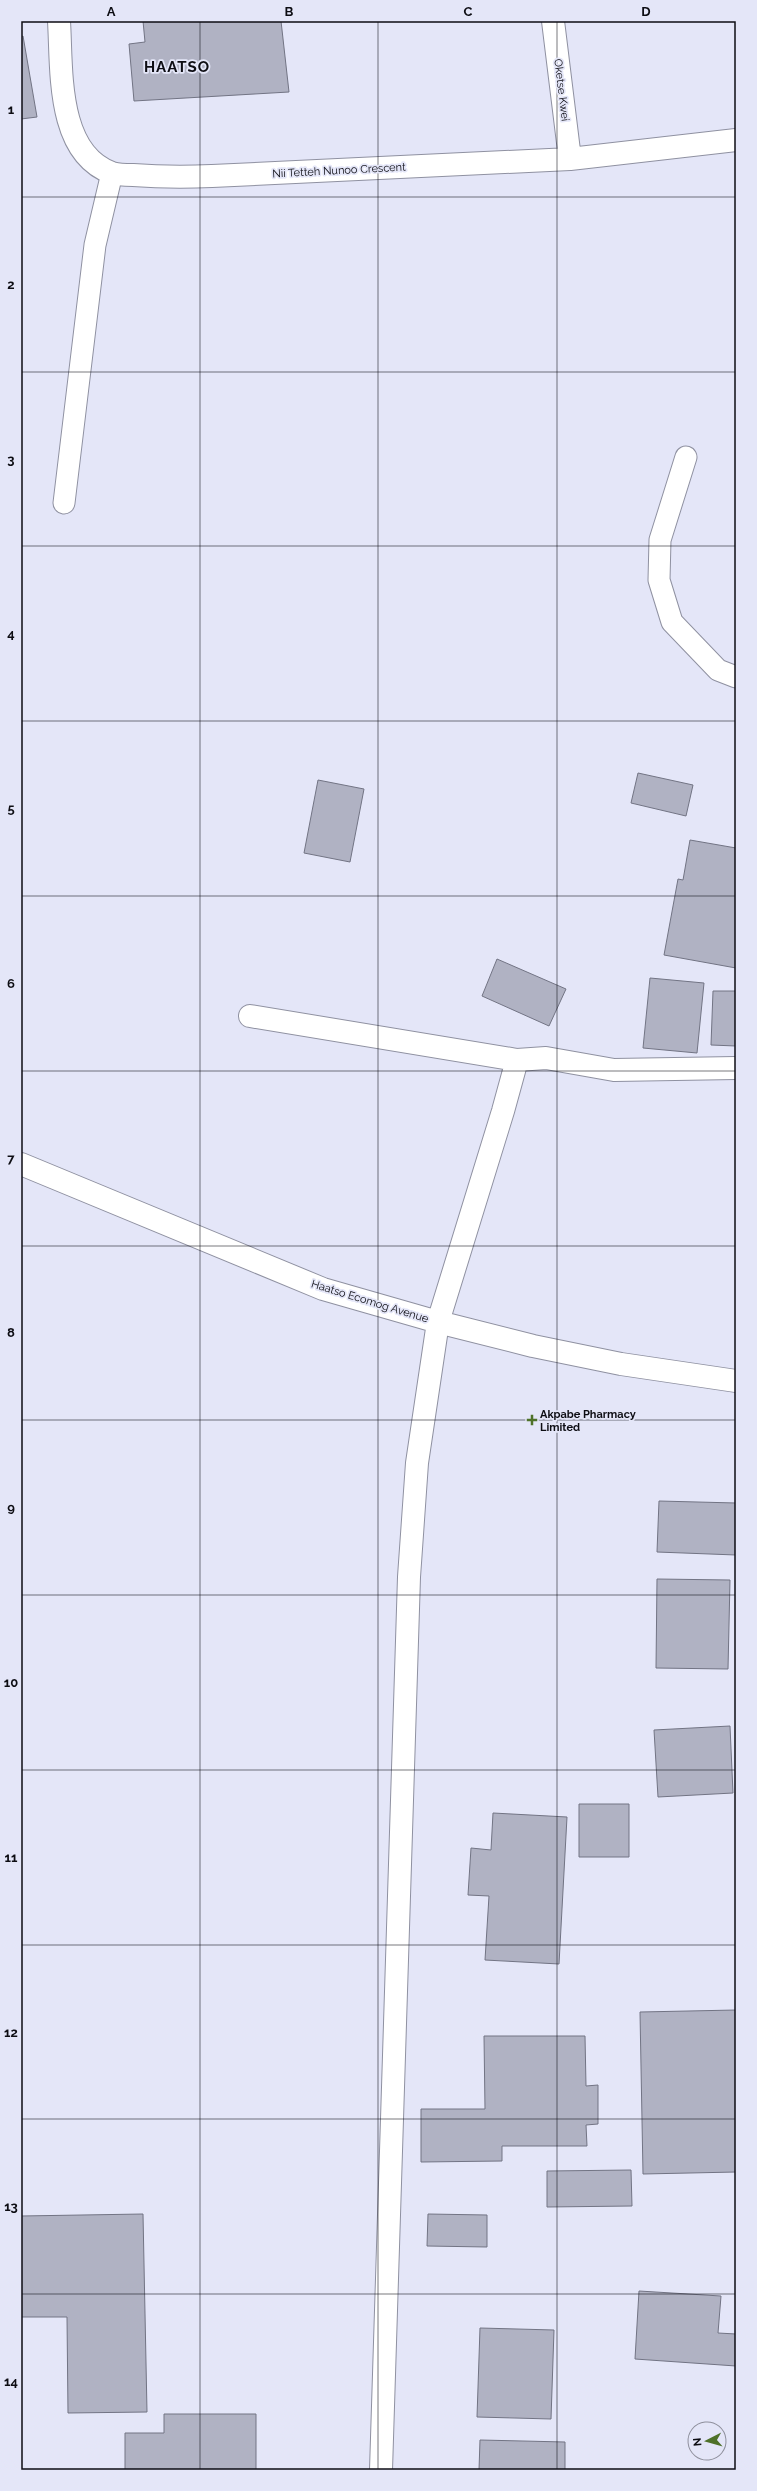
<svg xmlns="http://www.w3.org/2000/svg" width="757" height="2491" viewBox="0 0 757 2491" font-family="Raleway,sans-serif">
	<rect width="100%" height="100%" fill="#e4e6f8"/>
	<path fill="#b0b2c3" stroke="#727484" d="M143 21H281L289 92 134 101 129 44 145 42Z
		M23 36 37 117 21 119V37Z
		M638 773 693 785 686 816 631 803Z
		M318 780 364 789 350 862 304 853Z
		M690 840 736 848V968L664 955 678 879 683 880Z
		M497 959 566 989 549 1026 482 996Z
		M650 978 704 983 697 1053 643 1048Z
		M713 991H736V1046L711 1045Z
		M659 1501 736 1503V1555L657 1552Z
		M657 1579 730 1580 728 1669 656 1668Z
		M730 1726 733 1793 658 1797 654 1730Z
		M579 1804H629V1857H579Z
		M493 1813 567 1817 559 1964 485 1960 489 1896 468 1895 471 1848 491 1850Z
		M736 2010V2172L643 2174 640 2012Z
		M484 2036H585L586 2086 598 2085V2124L586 2125 587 2146H502V2161L421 2162V2109H485Z
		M631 2170 632 2206 547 2207V2171Z
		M143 2214 147 2412 68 2413 67 2317H21V2216Z
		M428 2214 487 2215V2247L427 2246Z
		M639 2291 721 2296 718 2333 736 2334V2366L635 2359Z
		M480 2328 554 2330 551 2419 477 2417Z
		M164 2414H256V2470H125V2433H164Z
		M480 2440 565 2442V2470H479Z"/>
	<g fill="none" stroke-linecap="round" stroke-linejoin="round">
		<g stroke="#8f91a1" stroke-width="23">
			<path id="lane" d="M686 457 660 540 659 580 672 622 718 670 736 677
				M64 503 95 245 112 173"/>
		</g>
		<g stroke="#8f91a1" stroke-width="24">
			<path id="street" d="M59 21C62 69 56 153 112 173 118 175 126 175 133 175 160 177 186 177 212 176L570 159 736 140
				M553 21 570 159
				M250 1016 517 1060 546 1058 614 1070 736 1068
				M21 1164 323 1289 438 1322 533 1346 621 1364 736 1381
				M381 2470 409 1577 417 1463 438 1322 503 1111 517 1060"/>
		</g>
		<use href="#lane" stroke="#fff" stroke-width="21"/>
		<use href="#street" stroke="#fff" stroke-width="22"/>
	</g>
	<path fill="none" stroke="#0d0d13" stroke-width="1" stroke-opacity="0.55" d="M200 21V2470M378 21V2470M557 21V2470M21 197H736M21 372H736M21 546H736M21 721H736M21 896H736M21 1071H736M21 1246H736M21 1420H736M21 1595H736M21 1770H736M21 1945H736M21 2119H736M21 2294H736"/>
	<path fill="#4e7129" stroke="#e4e6f8" stroke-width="1.5" d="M530 1414h4v4h4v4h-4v4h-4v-4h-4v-4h4z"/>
	<g text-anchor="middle" stroke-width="3.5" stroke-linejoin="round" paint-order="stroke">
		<g font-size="11" fill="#0d0d13" stroke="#e4e6f8">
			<text transform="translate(562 90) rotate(83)" y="4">Oketse Kwei</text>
			<text transform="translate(339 170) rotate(-3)" y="4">Nii Tetteh Nunoo Crescent</text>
			<text transform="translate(370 1301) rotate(17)" y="4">Haatso Ecomog Avenue</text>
		</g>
		<g font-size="11" font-weight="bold" fill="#0d0d13" stroke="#e4e6f8" text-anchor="start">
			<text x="540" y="1418">Akpabe Pharmacy<tspan x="540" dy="13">Limited</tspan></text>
		</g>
		<g font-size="15" font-weight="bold" letter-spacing="1" fill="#0d0d13" stroke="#e4e6f8">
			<text x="177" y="72">HAATSO</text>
		</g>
	</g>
	<rect width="757" height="2491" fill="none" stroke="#e4e6f8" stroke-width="44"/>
	<g transform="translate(707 2441) rotate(264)"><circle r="19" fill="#e4e6f8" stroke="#8e8f9c"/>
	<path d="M0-3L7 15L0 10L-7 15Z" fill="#4e7129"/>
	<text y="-6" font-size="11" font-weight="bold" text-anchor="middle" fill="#0d0d13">N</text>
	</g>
	<rect x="22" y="22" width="713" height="2447" fill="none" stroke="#0d0d13" stroke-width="1.5"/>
	<g font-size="13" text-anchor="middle" font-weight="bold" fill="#0d0d13">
		<text x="111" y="16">A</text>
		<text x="289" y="16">B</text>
		<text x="468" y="16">C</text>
		<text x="646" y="16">D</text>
		<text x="11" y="114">1</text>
		<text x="11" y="289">2</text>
		<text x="11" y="464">3</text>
		<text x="11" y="638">4</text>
		<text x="11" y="813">5</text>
		<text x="11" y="988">6</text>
		<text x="11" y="1163">7</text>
		<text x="11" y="1337">8</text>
		<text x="11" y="1512">9</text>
		<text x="11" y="1687">10</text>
		<text x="11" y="1862">11</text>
		<text x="11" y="2037">12</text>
		<text x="11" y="2211">13</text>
		<text x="11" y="2386">14</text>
	</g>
</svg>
